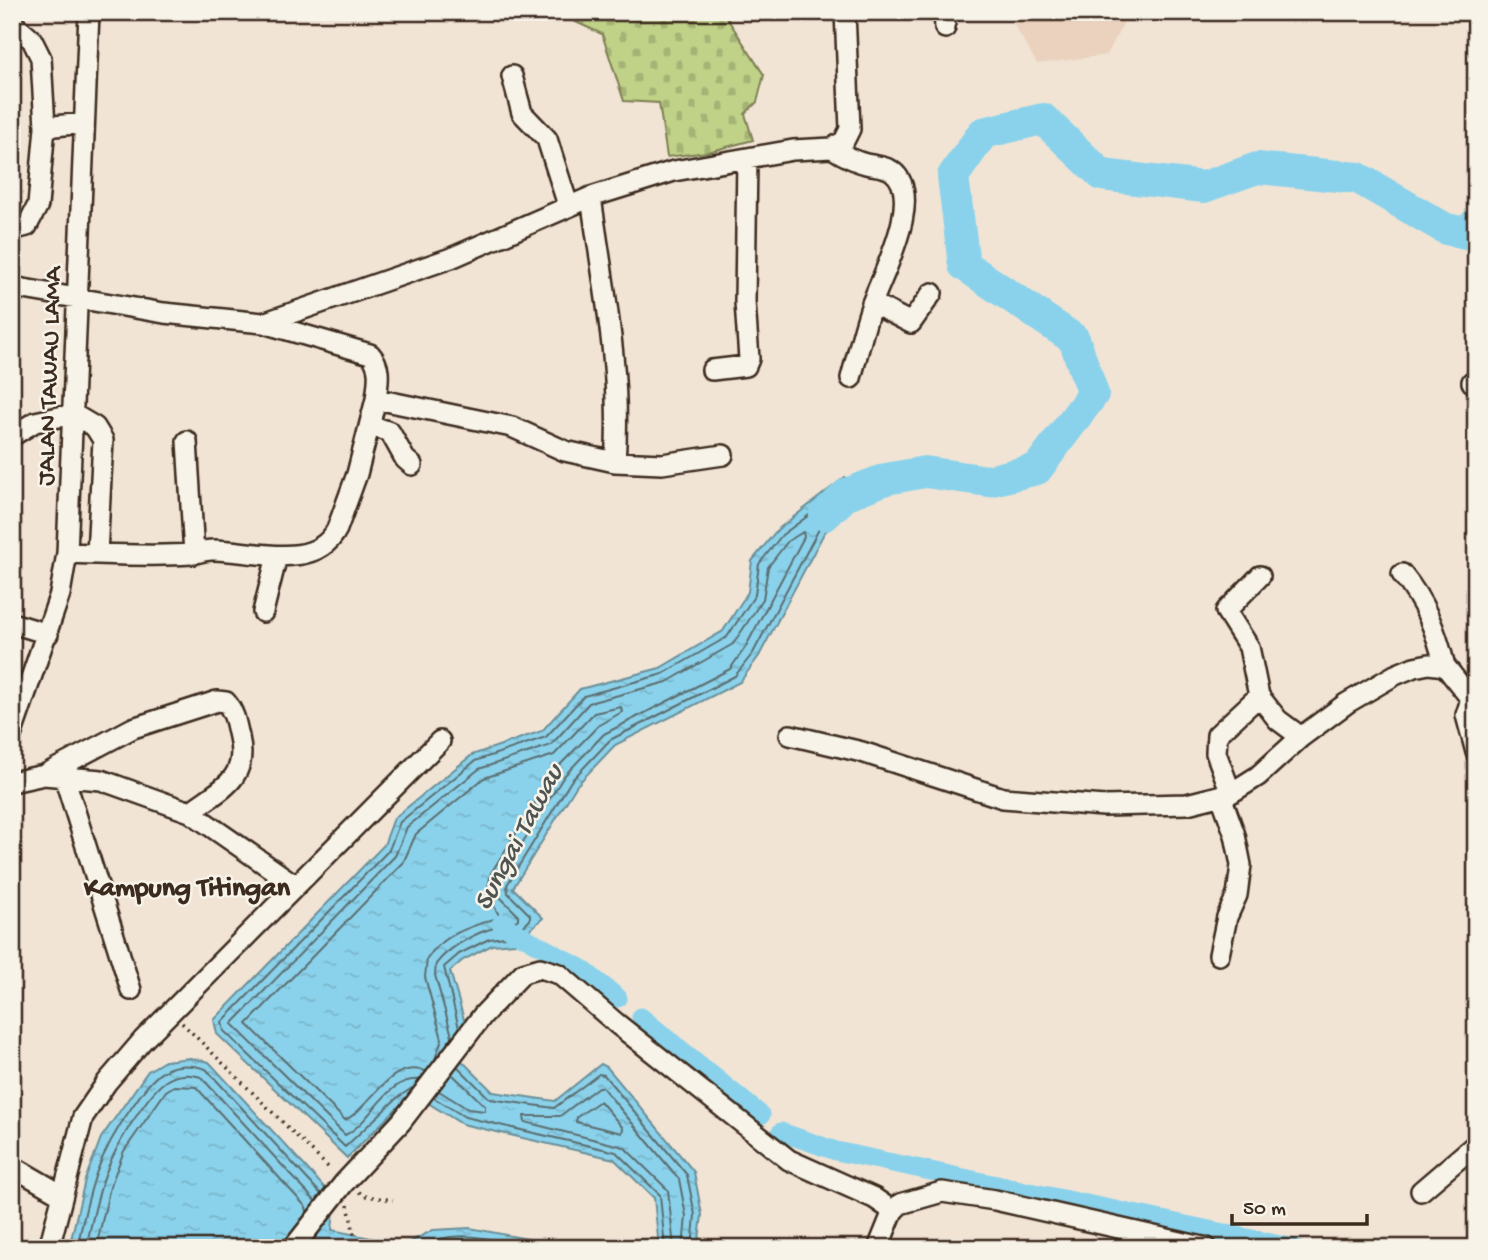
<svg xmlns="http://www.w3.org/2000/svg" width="1488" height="1260" viewBox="0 0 1488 1260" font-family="'Gochi Hand',sans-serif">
	<defs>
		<pattern id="cemetery-stones" width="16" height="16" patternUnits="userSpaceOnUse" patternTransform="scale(1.75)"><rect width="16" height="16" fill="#bfd288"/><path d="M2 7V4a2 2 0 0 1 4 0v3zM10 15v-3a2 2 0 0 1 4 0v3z" fill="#a5b475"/></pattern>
		<pattern id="water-ripples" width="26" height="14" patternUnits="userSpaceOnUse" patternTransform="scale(1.75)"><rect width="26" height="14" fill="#8ad2eb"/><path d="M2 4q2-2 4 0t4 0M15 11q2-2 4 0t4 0" fill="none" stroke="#78b4c9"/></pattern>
	</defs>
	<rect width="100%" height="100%" fill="#f1e4d5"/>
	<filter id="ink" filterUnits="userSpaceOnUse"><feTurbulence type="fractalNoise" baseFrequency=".0143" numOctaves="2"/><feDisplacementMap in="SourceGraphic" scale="14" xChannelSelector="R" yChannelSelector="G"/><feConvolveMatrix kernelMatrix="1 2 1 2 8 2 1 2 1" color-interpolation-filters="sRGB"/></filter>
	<g filter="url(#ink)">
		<path fill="#ead2be" d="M1010 12H1129L1107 55 1037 64 1012 21Z"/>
		<path fill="url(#cemetery-stones)" stroke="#7d7e53" stroke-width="2" d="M554 12H723L764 75 757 102 745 114 753 140 708 152 667 157 659 103 624 101 602 34Z"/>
		<path fill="url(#water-ripples)" stroke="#6a8f99" stroke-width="2" d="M845 477 871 498 846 512 824 533 759 656 740 682 615 745 577 785 513 888 543 918 515 943 492 945 463 960 450 971 472 1047 461 1060 493 1092 555 1101 601 1064 607 1067 694 1172 702 1215 698 1248H659L654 1198 614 1159 462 1124 415 1095 402 1103 347 1158 217 1034 214 1020 384 845 394 818 472 755 542 731 580 689 660 668 723 631 748 592 752 561 777 530Z
			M190 1058 209 1062 335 1199 332 1230 404 1245 433 1230 470 1228 574 1248H69L85 1180 101 1138 148 1071 165 1061Z"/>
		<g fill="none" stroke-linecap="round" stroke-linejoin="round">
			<path stroke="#5b6d70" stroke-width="2" d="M458 1067 490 1099 554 1108 599 1074 604 1075 687 1175 695 1215 692 1248
				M426 1071C388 1059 372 1107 345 1120L247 1024 403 863 416 834 484 778 554 755 594 713 621 707 622 712 599 725 557 768 491 873 487 893 500 917C475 925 442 934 427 959L425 977 442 1039 435 1059
				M419 1080C386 1077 371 1123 345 1135L232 1024 395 856 407 827 479 769 551 745 589 703 667 682 733 644 763 599 768 567 788 541 803 532 804 537 745 648 730 669 604 734 564 776 498 882 500 897 518 915V919C507 929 500 926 487 930 470 936 447 949 436 964L435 975 452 1036
				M412 1088 397 1098 345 1147 224 1031 222 1022 389 850 400 822 475 761 546 737 584 696 663 674 727 637 755 595 759 564 782 535 846 488 855 498 841 507 819 529 753 653 735 676 610 740 571 781 507 885 508 893 530 915V920L513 936 489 939 459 954 444 967 459 1028
				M439 1091 468 1109 485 1111V1106L452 1074
				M434 1098 465 1117 616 1152 660 1195 665 1248
				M600 1101 623 1128 622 1133 576 1122 577 1117Z
				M77 1248C90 1188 96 1158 132 1107 153 1077 166 1057 206 1069L321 1194
				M86 1248C99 1188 105 1160 141 1109 157 1086 171 1068 201 1077L315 1201
				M96 1248 110 1187 124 1151 166 1091 174 1086 196 1087 306 1207 307 1212
				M415 1248C456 1226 492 1240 536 1248
				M674 1248 668 1190 624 1147 525 1122 524 1116H560L598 1087H602L679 1179 686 1216 683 1248"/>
			<path stroke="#8ad2eb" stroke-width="19" d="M501 924 582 969 618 998
				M641 1017 761 1115
				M781 1132 836 1151 1294 1248"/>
			<path stroke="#8ad2eb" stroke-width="32" d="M825 515 847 494 886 479 925 472 988 481 1037 469 1093 394 1074 339 964 265 953 176 983 133 1043 119 1102 175 1204 187 1257 168 1358 178 1446 229 1466 233 1476 223"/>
			<g stroke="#3b2a1e" stroke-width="24">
				<path id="minor" d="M944 12 945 28
					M12 27H17L32 40 41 58 45 127 38 205 27 226 12 230
					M512 76 522 113 547 139 568 205
					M45 127 84 123
					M832 148C843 155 853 161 866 164 874 166 885 166 892 171 925 195 883 273 873 301 864 326 858 353 851 378
					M591 197C603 285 622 373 615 462
					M12 287 164 313 263 323 451 258 591 197 674 171 793 150 832 148 844 141 850 129 845 12
					M872 303 911 323 932 293
					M263 323 370 354C382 367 378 382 376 399L512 427 565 451 615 462 662 464 723 455
					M712 370 746 366 749 359 745 302 747 158
					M1472 382 1476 381
					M370 425 390 432 405 459 412 465
					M12 436 35 422 73 414 95 427 103 440 97 554
					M187 441 194 554
					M67 553C107 554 150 557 191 554 198 553 204 550 212 550 249 549 315 573 337 529L357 474 376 399
					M1402 574C1425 602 1436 631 1445 666
					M1260 576 1226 611 1249 647 1259 696 1278 720 1301 737
					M263 612 277 556
					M12 623 48 634
					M1476 697 1471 699 1466 715 1476 752
					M12 733 60 594 67 553 89 12
					M790 735 862 752 1003 798 1104 806 1187 804 1231 793 1258 776 1301 737 1347 703 1395 675 1414 667 1429 664 1445 666 1471 699
					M44 775 133 728 217 701 226 702C235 713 236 724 239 737 249 780 220 789 190 812
					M64 776 131 990
					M12 782 44 775 101 780 190 812 295 885
					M1231 793 1216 753 1217 735 1259 696
					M1219 955 1227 917 1237 895 1241 865 1235 835 1221 796
					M12 1166 62 1195
					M1421 1191 1476 1144
					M49 1248 83 1117 107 1082 143 1040 440 741
					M293 1248 344 1183 401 1122 483 1015 523 973 540 968 559 974 616 1023 789 1160 874 1198 893 1211
					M878 1248 893 1211 900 1204 942 1192 995 1200 1207 1248"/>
			</g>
			<path stroke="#3b2a1e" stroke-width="3.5" stroke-dasharray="2 5" stroke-linecap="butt" d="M182 1023 331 1170
				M359 1192 366 1196 393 1200
				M348 1205 357 1248"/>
			<use href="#minor" stroke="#f7f3e8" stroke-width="19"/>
		</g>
	</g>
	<g text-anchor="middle" stroke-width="5" stroke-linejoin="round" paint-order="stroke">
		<g font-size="26" fill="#3b2a1e" stroke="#f7f3e8">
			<text transform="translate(47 376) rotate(-88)" y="9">JALAN TAWAU LAMA</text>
		</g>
		<g font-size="28" font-style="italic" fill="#4f5451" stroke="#f7f3e8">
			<text transform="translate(516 836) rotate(-62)" y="10">Sungai Tawau</text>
		</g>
		<g font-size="28" font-weight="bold" fill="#3b2a1e" stroke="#f7f3e8">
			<text x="187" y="895">Kampung Titingan</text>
		</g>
	</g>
	<rect width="1488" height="1260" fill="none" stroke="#f7f3e8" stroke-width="42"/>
	<rect x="21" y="21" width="1446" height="1218" fill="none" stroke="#3b2a1e" stroke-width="2.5" filter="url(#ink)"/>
	<path d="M1232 1214v10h135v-10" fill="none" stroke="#3b2a1e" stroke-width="3.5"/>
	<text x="1243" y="1214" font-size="21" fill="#3b2a1e" stroke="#f7f3e8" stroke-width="5" paint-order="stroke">50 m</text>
</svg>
